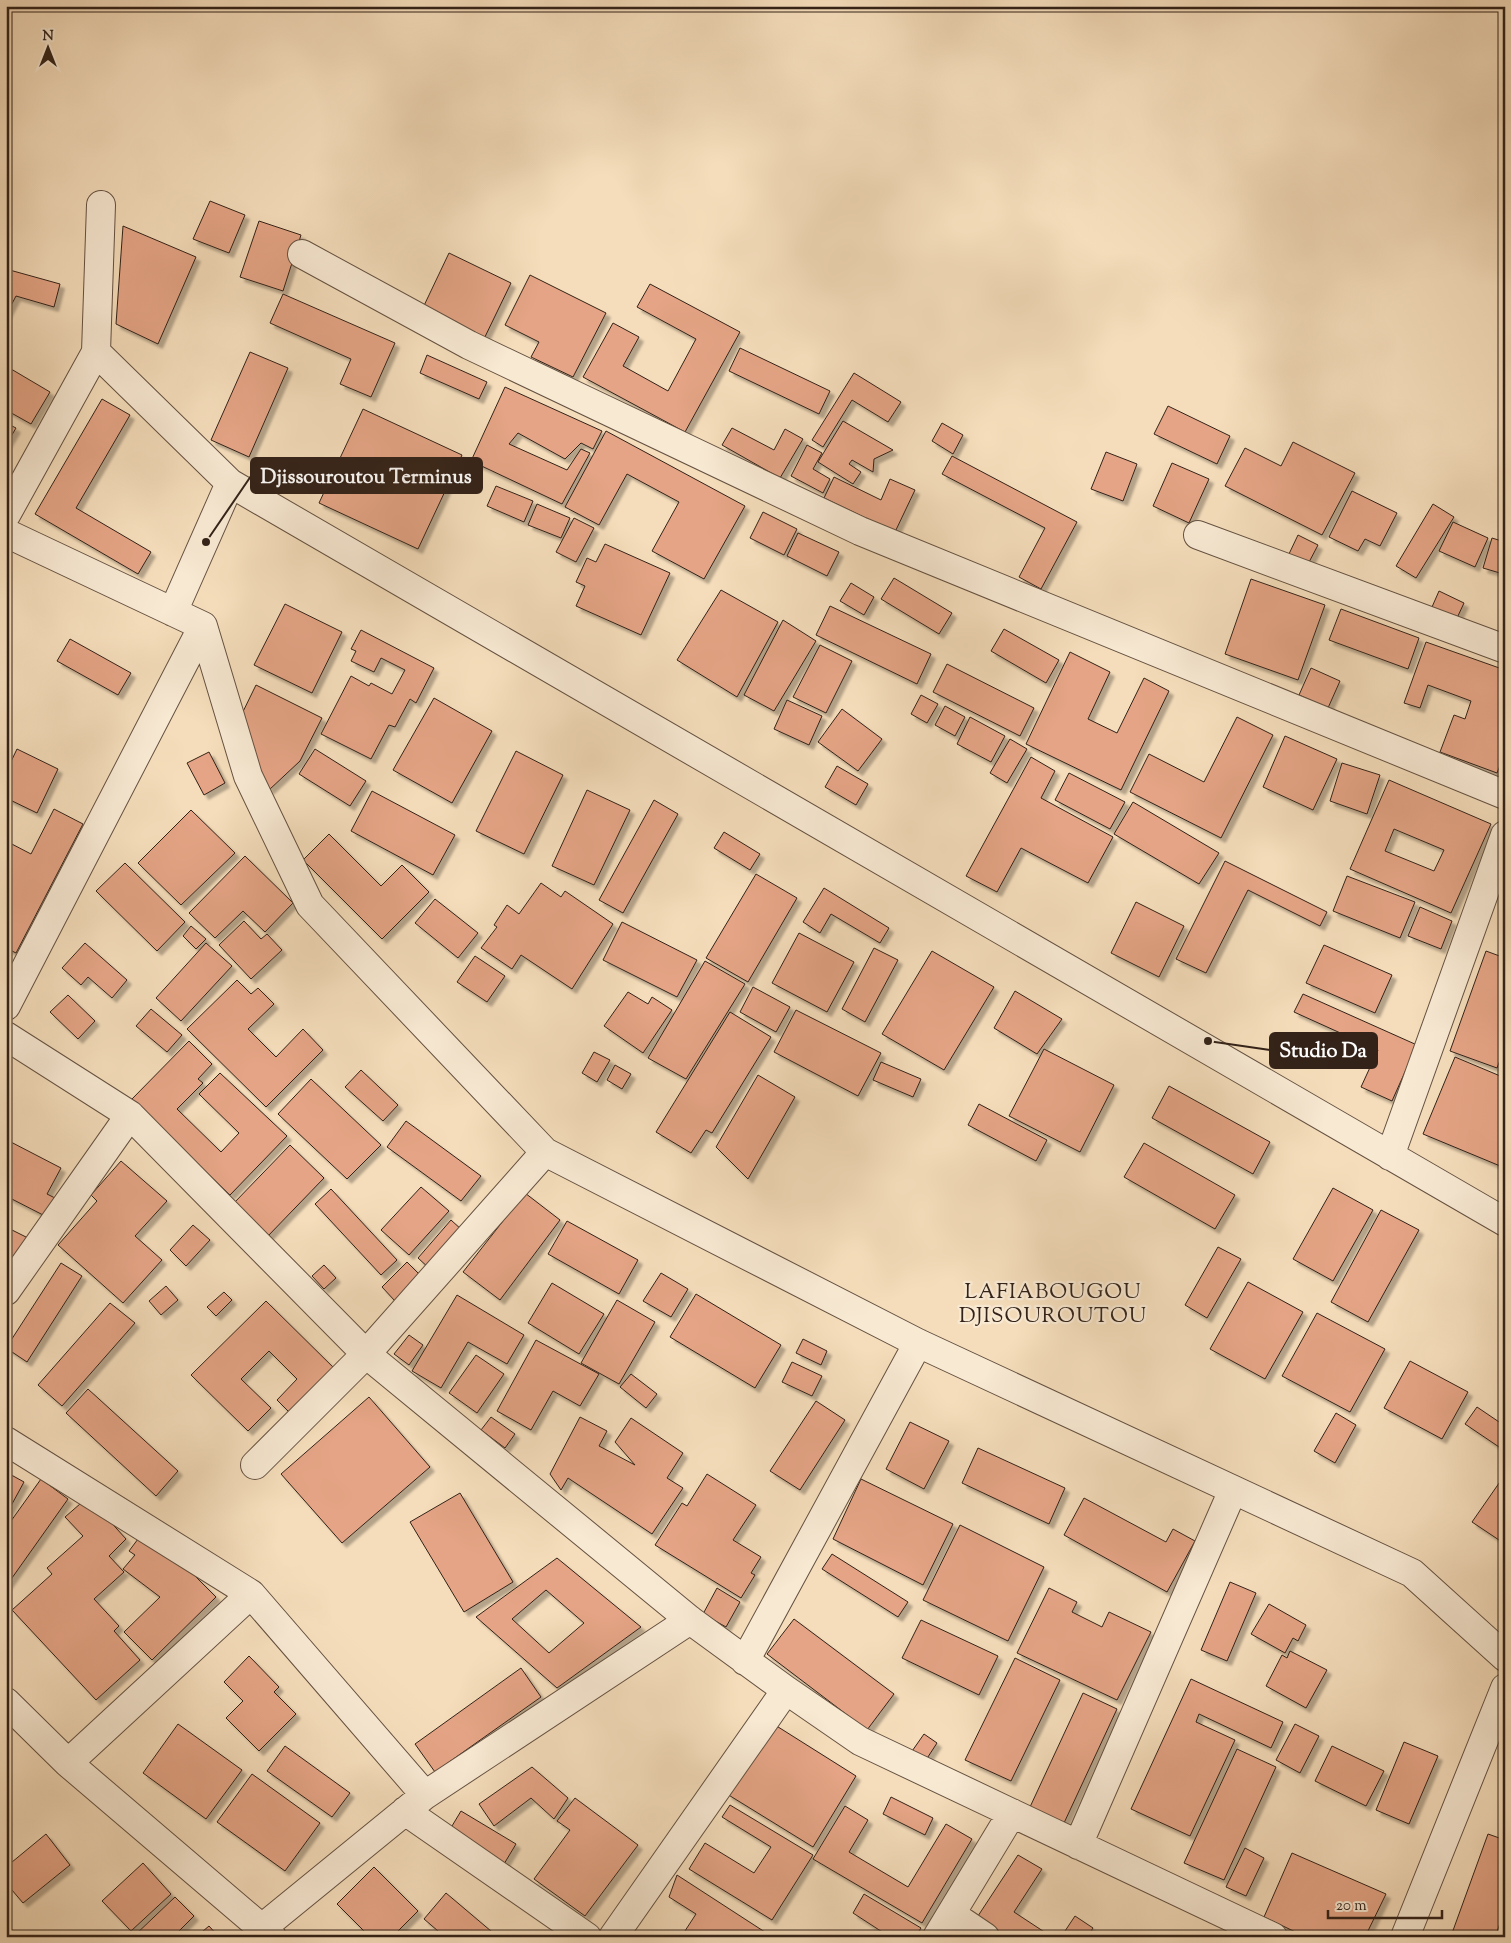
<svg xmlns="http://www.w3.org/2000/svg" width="1511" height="1943" viewBox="0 0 1511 1943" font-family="'Sorts Mill Goudy',serif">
	<defs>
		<filter id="shadow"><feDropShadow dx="4.5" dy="4.5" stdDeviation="1" flood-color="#0004"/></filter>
	</defs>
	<rect width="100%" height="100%" fill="#f5ddbb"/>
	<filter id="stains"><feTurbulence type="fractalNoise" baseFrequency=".004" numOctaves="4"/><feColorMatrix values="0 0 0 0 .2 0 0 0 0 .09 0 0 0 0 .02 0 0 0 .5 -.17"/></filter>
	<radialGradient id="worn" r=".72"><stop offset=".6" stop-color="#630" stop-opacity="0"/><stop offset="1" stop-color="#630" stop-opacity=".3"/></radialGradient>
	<path fill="#e4a485" stroke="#332218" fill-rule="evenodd" filter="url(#shadow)" d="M210 201 245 215 229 253 193 239Z
		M259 221 301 235 283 291 240 277Z
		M123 226 196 257 158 344 116 324Z
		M449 253 511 283 482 343 420 314Z
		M6 269 60 284 54 307 16 296 6 315Z
		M530 275 606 313 573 377 531 357 539 342 505 325Z
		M650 284 740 332 685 432 583 377 613 323 639 337 623 366 668 391 696 339 637 307Z
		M283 294 395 343 371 397 340 384 351 359 270 323Z
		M740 348 830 391 819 414 729 371Z
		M250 352 288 368 249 457 211 440Z
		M427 355 487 382 479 399 420 373Z
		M6 366 50 392 31 424 6 410Z
		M854 373 901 402 888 422 852 400 823 447 812 440Z
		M505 387 602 431 593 449 581 443 565 459 518 433 509 444 567 470 581 449 590 453 562 504 471 461Z
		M102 399 130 415 76 508 151 552 138 574 35 514Z
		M1168 406 1230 436 1217 464 1154 434Z
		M363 409 462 455 418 549 319 503Z
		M843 421 893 450 874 459 873 472 852 460 849 464 861 472 853 484 818 462Z
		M6 423 16 428 6 445Z
		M942 423 963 435 953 454 932 441Z
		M732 428 774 450 785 429 803 439 780 478 722 445Z
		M606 431 745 506 704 579 652 551 679 502 627 474 599 525 565 507Z
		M1293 442 1355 473 1322 535 1225 486 1245 448 1281 466Z
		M807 445 822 453 813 469 830 479 823 493 791 476Z
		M1106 452 1137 464 1123 501 1091 489Z
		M952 456 1077 522 1041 589 1019 577 1045 528 942 474Z
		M1172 463 1209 479 1189 523 1153 506Z
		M834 477 881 500 890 479 915 490 895 532 824 498Z
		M496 486 533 501 524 522 487 506Z
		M1352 491 1397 513 1380 546 1365 539 1358 551 1329 537Z
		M537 504 570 518 561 538 528 525Z
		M1433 504 1454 517 1416 578 1396 566Z
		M763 512 797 529 784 555 750 538Z
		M574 518 594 528 576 562 556 552Z
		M1453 522 1488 538 1475 567 1439 551Z
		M798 533 839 552 827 576 787 556Z
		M1298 535 1318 545 1307 566 1288 556Z
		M1492 538 1505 542V558L1500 573 1483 568Z
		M605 544 670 573 641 635 576 606 585 586 576 582 587 558 596 562Z
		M894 578 952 613 939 634 881 599Z
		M1251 579 1325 605 1298 680 1225 654Z
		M851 583 874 597 864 615 840 601Z
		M721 590 778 622 737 697 677 660Z
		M1439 591 1464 603 1457 618 1432 607Z
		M285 604 342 632 312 693 254 665Z
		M830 606 931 654 917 684 816 635Z
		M1341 609 1419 638 1408 669 1329 640Z
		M783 620 816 641 774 711 744 695Z
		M1004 629 1059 660 1046 683 991 651Z
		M361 630 434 668 416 703 410 699 395 727 389 725 371 759 321 734 351 676 369 686 371 683 392 694 405 670 381 658 374 672 351 661 356 651 351 649Z
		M70 639 131 673 118 695 57 661Z
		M1426 642 1505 670V753L1497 773 1440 752 1454 715 1465 719 1471 701 1428 685 1420 708 1404 703Z
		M820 645 852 661 826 713 793 697Z
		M1070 652 1110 672 1088 719 1117 733 1144 678 1169 691 1121 790 1026 744Z
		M947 664 1034 708 1020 736 933 692Z
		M1311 668 1340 681 1328 708 1299 695Z
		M256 685 322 718 300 761 269 790 235 728Z
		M921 695 938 704 927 723 911 714Z
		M434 698 492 731 452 803 393 770Z
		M787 700 822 716 809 745 774 729Z
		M945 706 965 717 955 736 935 725Z
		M842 709 882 739 858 771 818 742Z
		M970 717 1005 736 991 762 957 744Z
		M1237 717 1273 735 1221 838 1130 792 1149 754 1204 782Z
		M1285 736 1337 759 1313 810 1263 787Z
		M1010 739 1027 749 1007 783 990 773Z
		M17 749 58 769 37 813 6 798V772Z
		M315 749 366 781 350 806 299 774Z
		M516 751 563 775 524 854 476 831Z
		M209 752 225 783 204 795 187 763Z
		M1031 757 1055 771 1041 798 1113 837 1088 883 1021 848 997 892 966 876Z
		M1342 763 1380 775 1367 814 1330 801Z
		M837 766 868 784 856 805 825 787Z
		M1069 773 1125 802 1110 829 1055 800Z
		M1389 780 1491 824 1451 913 1350 869ZM1394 829 1444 850 1434 871 1385 851Z
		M587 790 630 810 594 885 552 866Z
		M372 791 455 835 433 875 351 831Z
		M654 800 678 814 623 913 599 900Z
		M1133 802 1219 853 1199 884 1114 834Z
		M54 809 83 824 16 953 6 948V841L31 854Z
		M191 810 235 853 181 905 138 863Z
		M724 832 760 854 750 870 714 848Z
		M329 834 381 886 402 865 429 892 382 939 303 860Z
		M245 856 293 903 265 932 243 911 215 938 189 913Z
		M1225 861 1327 912 1320 926 1248 890 1206 973 1176 959Z
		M125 863 185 922 157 951 96 891Z
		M756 874 797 898 748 982 706 958Z
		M1347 876 1415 902 1400 938 1333 911Z
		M541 883 561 897 565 891 613 924 572 989 521 955 512 969 481 948 497 927 494 925 507 905 519 914Z
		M824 888 889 928 880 943 831 914 820 933 803 922Z
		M435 899 478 933 458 958 415 923Z
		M1136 902 1184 926 1159 977 1111 953Z
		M1420 907 1452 921 1441 949 1408 936Z
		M244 921 261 939 267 934 282 950 251 979 219 945Z
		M622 922 697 960 677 997 603 960Z
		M191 926 206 939 196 949 183 936Z
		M799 933 854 962 827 1012 772 983Z
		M85 943 127 980 112 998 88 977 81 985 62 968Z
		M206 943 232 966 181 1021 156 998Z
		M1324 945 1392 975 1375 1013 1306 983Z
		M874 948 898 960 865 1022 842 1009Z
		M932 951 994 987 944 1070 882 1034Z
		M1486 951 1505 958V1047L1497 1068 1450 1051Z
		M475 956 505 976 487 1002 457 982Z
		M705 961 745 984 686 1079 648 1058Z
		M237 980 251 994 258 988 274 1004 248 1029 276 1057 303 1029 323 1050 266 1107 187 1029Z
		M753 987 790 1007 776 1032 740 1012Z
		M1015 991 1062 1019 1037 1054 994 1028Z
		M628 992 648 1004 652 997 672 1010 643 1053 604 1026Z
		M1303 994 1417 1045 1392 1101 1361 1087 1378 1050 1294 1012Z
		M68 995 95 1021 78 1039 50 1012Z
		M151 1009 182 1035 167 1052 136 1026Z
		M796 1010 881 1053 858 1096 774 1052Z
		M730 1012 771 1037 712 1133 706 1130 691 1153 656 1132Z
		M189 1041 212 1064 198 1079 203 1083 177 1109 221 1152 239 1133 199 1094 220 1073 287 1136 230 1195 131 1100Z
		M1044 1049 1114 1085 1080 1152 1009 1116Z
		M594 1052 610 1060 597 1082 582 1073Z
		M1455 1057 1505 1078V1168L1423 1134Z
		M881 1062 921 1079 913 1097 873 1080Z
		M615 1065 631 1074 622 1089 607 1080Z
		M361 1070 398 1105 383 1121 345 1087Z
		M758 1075 795 1097 748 1179 716 1147Z
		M311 1079 381 1145 347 1179 278 1114Z
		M1169 1086 1270 1142 1253 1174 1152 1118Z
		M979 1104 1047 1140 1036 1161 968 1125Z
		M406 1121 481 1176 461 1201 387 1147Z
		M7 1140 61 1168 47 1194 55 1198 45 1216 6 1196Z
		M1144 1143 1235 1195 1215 1229 1124 1177Z
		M290 1145 324 1178 267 1237 233 1204Z
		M121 1161 167 1201 135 1236 162 1260 123 1303 58 1245 97 1201 91 1195Z
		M421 1187 449 1211 409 1255 381 1230Z
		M1333 1188 1373 1210 1333 1281 1293 1259Z
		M331 1189 397 1260 381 1275 315 1204Z
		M525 1193 560 1220 500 1300 463 1272Z
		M1381 1210 1419 1230 1368 1322 1331 1302Z
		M451 1220 463 1231 430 1269 418 1258Z
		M567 1221 638 1260 619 1294 548 1254Z
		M193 1225 210 1240 186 1266 170 1250Z
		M6 1227 28 1238 13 1267 6 1263Z
		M1218 1247 1241 1259 1207 1318 1185 1305Z
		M407 1262 421 1276 395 1301 382 1287Z
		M61 1263 82 1276 27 1362 6 1348Z
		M324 1265 336 1278 324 1289 312 1276Z
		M661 1273 688 1289 671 1317 643 1301Z
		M1248 1282 1303 1312 1265 1379 1210 1349Z
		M552 1283 604 1314 579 1354 528 1323Z
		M166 1286 178 1300 161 1315 149 1301Z
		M224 1292 232 1300 216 1316 207 1307Z
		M696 1294 781 1345 755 1388 670 1337Z
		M457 1295 524 1335 507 1364 468 1342 441 1388 412 1371Z
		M617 1300 655 1322 619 1384 581 1363Z
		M266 1301 340 1374 295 1418 277 1400 297 1379 269 1351 241 1379 271 1408 248 1431 191 1375Z
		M110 1303 135 1323 62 1406 38 1385Z
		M1317 1313 1385 1349 1350 1412 1282 1376Z
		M409 1335 423 1345 409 1365 394 1354Z
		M803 1339 827 1351 821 1365 796 1353Z
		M536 1340 599 1374 580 1406 553 1391 531 1430 497 1411Z
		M476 1355 504 1374 477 1413 449 1393Z
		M1410 1361 1468 1392 1442 1439 1384 1408Z
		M792 1362 822 1376 812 1396 782 1382Z
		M631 1374 657 1394 646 1408 620 1387Z
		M88 1389 178 1471 156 1496 66 1413Z
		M369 1397 430 1467 342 1543 281 1474Z
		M816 1401 845 1420 800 1490 770 1471Z
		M1477 1407 1505 1426V1444L1502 1449 1465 1424Z
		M1336 1413 1356 1425 1335 1463 1314 1451Z
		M491 1417 515 1434 505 1448 481 1430Z
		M580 1417 607 1431 599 1446 635 1465 615 1442 631 1418 683 1453 667 1478 683 1488 652 1534 568 1478 561 1490 550 1474Z
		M910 1422 949 1441 924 1489 886 1469Z
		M978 1448 1065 1488 1049 1524 962 1483Z
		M6 1472 24 1482 6 1515Z
		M707 1474 756 1505 733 1540 761 1557 751 1573 755 1575 741 1598 655 1545 682 1503 687 1506Z
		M1504 1476 1505 1477V1544L1472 1522Z
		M41 1479 68 1499 7 1585 6 1528Z
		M861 1479 953 1524 923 1585 833 1539Z
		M460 1493 513 1582 464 1612 410 1522Z
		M88 1497 126 1539 109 1556 124 1572 94 1599 119 1626 114 1631 140 1660 96 1700 12 1610 52 1574 47 1568 83 1536 65 1517Z
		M1084 1498 1166 1542 1173 1529 1195 1541 1167 1592 1064 1535Z
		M960 1525 1044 1567 1008 1641 923 1600Z
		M141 1535 188 1569 216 1597 152 1660 124 1632 160 1597 123 1569 135 1555 129 1551Z
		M832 1554 908 1602 898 1617 822 1569Z
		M557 1558 641 1627 557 1688 476 1617ZM546 1590 584 1623 549 1653 512 1619Z
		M1230 1582 1256 1593 1227 1661 1201 1650Z
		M717 1588 740 1602 726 1627 703 1614Z
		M1049 1588 1077 1602 1072 1612 1102 1627 1109 1612 1151 1632 1117 1700 1017 1653Z
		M1269 1604 1306 1625 1298 1641 1293 1638 1285 1653 1251 1634Z
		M794 1619 894 1694 867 1730 767 1654Z
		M921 1620 998 1656 979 1695 902 1658Z
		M1290 1651 1327 1670 1306 1708 1266 1686 1282 1655 1287 1658Z
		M249 1656 279 1687 274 1692 296 1714 259 1751 226 1718 243 1701 224 1682Z
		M1015 1658 1060 1680 1011 1781 965 1760Z
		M521 1668 541 1697 435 1772 415 1744Z
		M1191 1679 1283 1722 1271 1748 1199 1714 1196 1722 1235 1740 1190 1836 1131 1809Z
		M1083 1693 1117 1709 1064 1823 1030 1807Z
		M178 1724 242 1770 206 1819 143 1773Z
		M1295 1724 1319 1736 1300 1773 1276 1760Z
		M775 1725 856 1776 813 1847 727 1794Z
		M924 1734 937 1743 924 1763 910 1754Z
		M1404 1742 1438 1756 1409 1824 1376 1810Z
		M285 1746 350 1793 332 1817 267 1771Z
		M1332 1746 1384 1771 1366 1806 1315 1781Z
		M1237 1749 1276 1767 1224 1880 1184 1863Z
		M532 1767 568 1798 554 1819 531 1798 494 1826 479 1804Z
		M252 1774 320 1823 285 1871 217 1822Z
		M891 1797 933 1818 925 1835 883 1814Z
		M575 1798 638 1845 585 1916 534 1879 570 1830 557 1821Z
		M730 1805 813 1855 772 1920 689 1869 705 1843 754 1873 771 1847 722 1817Z
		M845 1806 868 1820 849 1852 908 1887 946 1824 972 1839 922 1923 813 1859Z
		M461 1811 516 1844 504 1864 449 1831Z
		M46 1834 70 1865 23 1903 6 1883V1867Z
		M1488 1834 1505 1840V1910L1495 1937 1451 1936Z
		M1245 1848 1264 1858 1246 1896 1226 1887Z
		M1292 1853 1386 1894 1365 1937H1306L1264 1917Z
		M1018 1855 1042 1869 1014 1912 1052 1937H1004L976 1919Z
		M143 1863 171 1894 131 1931 102 1901Z
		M374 1867 418 1911 392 1937H370L337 1904Z
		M677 1875 771 1936 681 1937 696 1914 669 1897Z
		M446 1893 498 1937H445L424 1919Z
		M864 1894 921 1928 915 1937H890L853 1913Z
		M175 1897 194 1916 173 1937H133Z
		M1075 1916 1093 1928 1087 1937H1061Z
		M209 1926 219 1937H196Z"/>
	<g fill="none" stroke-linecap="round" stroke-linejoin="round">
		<g stroke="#645141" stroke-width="30">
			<path id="minor" d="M302 254 469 345 860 531 1505 795
				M96 352 230 483 1505 1222
				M6 515 96 352 101 205
				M6 533 203 626 248 776 310 905 545 1152 918 1343 1412 1573 1505 1657
				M1198 535 1505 649
				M173 612 230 483
				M6 1006 203 626
				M6 1036 130 1115 366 1354 690 1620 786 1690 860 1741 1273 1937
				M1390 1156 1505 835
				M6 1291 130 1115
				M6 1441 251 1594 425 1795
				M255 1465 366 1354 545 1152
				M745 1661 918 1343
				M6 1702 68 1763 272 1937
				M68 1763 251 1594
				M405 1811 587 1937
				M1078 1845 1233 1490
				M951 1914 985 1937
				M262 1928 425 1795 690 1620
				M613 1937 786 1690
				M937 1937 1012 1813
				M1405 1937 1505 1688"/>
		</g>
		<use href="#minor" stroke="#f8e9d3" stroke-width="28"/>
	</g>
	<g text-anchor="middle" stroke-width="4.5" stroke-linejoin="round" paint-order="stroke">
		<g font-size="21" letter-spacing="1" fill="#332218" stroke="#f8e9d3">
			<text x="1053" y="1298">LAFIABOUGOU<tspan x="1053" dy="24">DJISOUROUTOU</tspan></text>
		</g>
	</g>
	<path fill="none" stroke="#332218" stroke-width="2" d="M206 542L251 476M1208 1041L1270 1050"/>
	<g fill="#332218" stroke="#f8e9d3" stroke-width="2">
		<circle cx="206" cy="542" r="5"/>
		<circle cx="1208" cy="1041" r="5"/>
	</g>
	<g fill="#332218" stroke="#332218" stroke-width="2">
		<rect x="251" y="458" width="231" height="35" rx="5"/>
		<rect x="1270" y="1033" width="107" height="35" rx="5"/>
	</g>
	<g font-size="20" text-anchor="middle" font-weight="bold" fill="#fff">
		<text x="366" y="483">Djissouroutou Terminus</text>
		<text x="1323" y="1057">Studio Da</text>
	</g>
	<rect width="1511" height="1943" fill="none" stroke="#f5ddbb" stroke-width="25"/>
	<rect x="8" y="8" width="1496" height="1928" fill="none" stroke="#332218" stroke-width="2.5"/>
	<rect x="12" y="12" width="1486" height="1918" fill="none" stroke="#332218"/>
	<g transform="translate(48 48)" stroke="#f8e9d3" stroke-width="4" paint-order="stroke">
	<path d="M0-4L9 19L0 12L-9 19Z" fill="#332218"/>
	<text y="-8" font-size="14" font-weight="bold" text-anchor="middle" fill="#332218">N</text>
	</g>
	<path d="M1328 1910v8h114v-8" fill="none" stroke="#332218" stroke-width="2.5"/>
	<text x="1336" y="1910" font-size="15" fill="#332218" stroke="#f8e9d3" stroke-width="4" paint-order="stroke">20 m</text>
	<rect width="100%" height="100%" filter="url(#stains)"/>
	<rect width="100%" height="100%" fill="url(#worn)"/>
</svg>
